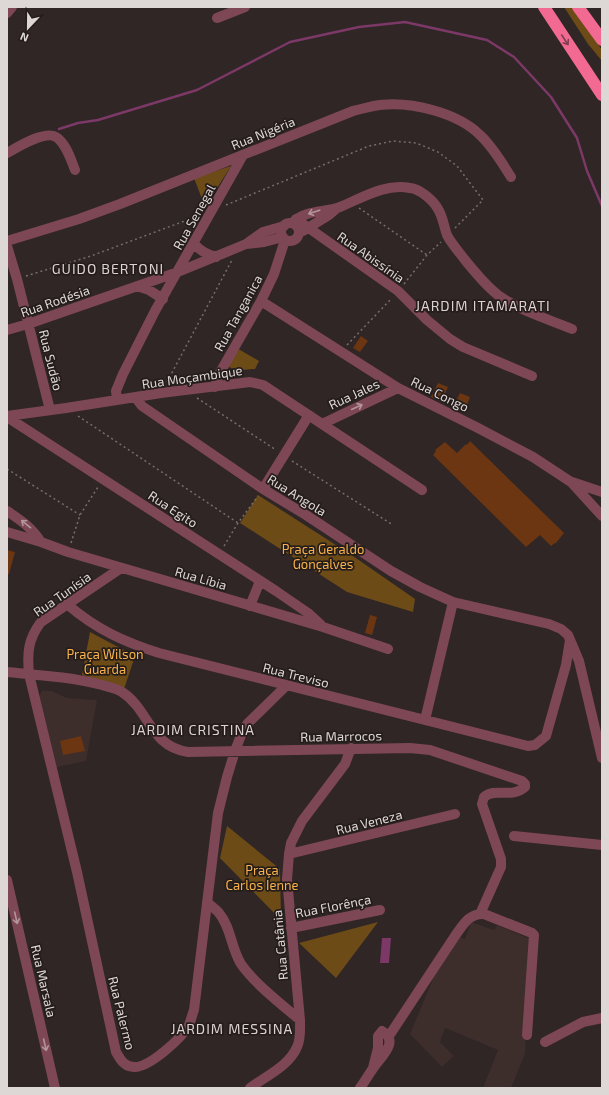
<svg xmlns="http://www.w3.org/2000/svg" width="609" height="1095" viewBox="0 0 609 1095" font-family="'Exo 2',sans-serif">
	<rect width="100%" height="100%" fill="#2f2625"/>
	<path fill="#3d2d2b" d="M42 691H52L67 698 97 700 86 761 53 768 38 698Z
		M471 922 494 930 497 925 530 939 525 1054 511 1088H483L498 1050 445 1028 440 1042 454 1056 442 1067 410 1034 439 964 457 936 465 939Z"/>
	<path fill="#6c4b17" d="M564 7H573L602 50V61L588 44Z
		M231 166 205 207 194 178Z
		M235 347 259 361 255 369C247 369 234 372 228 366Z
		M258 495 353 556 415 599 413 612 347 592 240 523Z
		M90 632 135 656 124 689 82 675Z
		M227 826 280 869 281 920 220 858Z
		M378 922 336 978 299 943Z"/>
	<path fill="#7c3867" d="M382 938H391L389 963H380Z"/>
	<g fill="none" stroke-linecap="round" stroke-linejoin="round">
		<path stroke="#7c3867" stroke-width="2.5" d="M59 129 78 123 98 120 197 90 290 42 359 27 405 22 487 40 514 57 551 97 577 138 587 171 602 206"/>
	</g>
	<path fill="#6b3611" d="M361 336 368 341 360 352 353 348Z
		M438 383 448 387 441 402 431 397Z
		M460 393 470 397 465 410 454 405Z
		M470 441 564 533 556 543H555L551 546 540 535 526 547 433 455 436 451 435 450 445 442 457 453 466 444 467 445Z
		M7 550 15 552 9 574H7Z
		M370 615 377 617 372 635 365 633Z
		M81 736 85 751 63 755 60 741Z"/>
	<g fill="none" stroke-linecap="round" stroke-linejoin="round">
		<path stroke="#766e6d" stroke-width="1.5" stroke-dasharray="2 3" stroke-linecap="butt" d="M226 205 369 146 393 141 416 143 438 152 457 166 483 200 455 228
			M359 208 427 255
			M26 276 91 256 198 216
			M404 284 427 255 441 242
			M347 345 392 298
			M167 382 232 260
			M197 398 276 450
			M78 416 238 523
			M292 461 393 525
			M7 469 80 515
			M71 543 80 515 98 487
			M224 546 238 523 258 496"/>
		<path stroke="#7e4755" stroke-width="10" d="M7 13 12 7
			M217 18 245 7
			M7 153C18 147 45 130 56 137 66 143 71 160 75 170
			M296 219 398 291 427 320 450 339 463 347 532 376
			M281 232a9 9 0 1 1 18 0a9 9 0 1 1-18 0Z
			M292 223C306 209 324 213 340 207 362 198 385 183 410 188 420 189 433 200 438 209 443 217 444 227 447 235 451 243 459 252 465 260 475 272 485 285 498 295 520 311 548 319 572 329
			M303 231 329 215 337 208
			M7 241 79 219 120 204 353 111C362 109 371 106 380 105 411 101 458 113 480 135 493 147 502 163 511 177
			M194 244C201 251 206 254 216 257
			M246 244 264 242 283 237
			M7 246 17 279 50 410
			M137 286 149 290 163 299
			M261 301 398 388 478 428 533 457 571 482 602 516
			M7 330 28 324 178 272 246 244 263 232 284 226
			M215 387 218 376 261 301 274 274 285 240
			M136 398 142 406 263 489 306 515 391 571 420 587 453 602 549 624 561 629 568 635 579 661 602 758
			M117 400 116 391 123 374 155 311 243 155
			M7 416 66 408 161 393 250 382 263 385 422 490
			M7 417 276 591 308 613 321 625
			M322 424 398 388
			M572 482 602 492
			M263 489 309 415
			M7 511C22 521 31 527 41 542
			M7 532 41 542 68 552 323 627 388 649
			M121 568 41 622C28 639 27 653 29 674L77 872 116 1052C120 1059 124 1067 134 1067 149 1068 182 1038 189 1025 191 1020 192 1015 194 1010L218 813 227 777 235 751 243 730 248 723 286 686
			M68 605C96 629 124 642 159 653L528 746 535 745 546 736 566 665 570 640
			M250 606 260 581
			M7 672C38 675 71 677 102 685 108 687 116 688 122 692 150 710 149 746 188 752L410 748 430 750 522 781 525 784V787C511 799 496 787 484 797L482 804 501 859V867L480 914
			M425 720 453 602
			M514 836 602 845
			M289 854 455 814
			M7 880 55 1088
			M207 902C211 906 216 909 219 913 231 927 231 948 241 964 254 983 282 1005 300 1020
			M291 928 380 910
			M389 1036 455 936C463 925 469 913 484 914L532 933 534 935 527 1035
			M545 1042 583 1022 602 1018
			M250 1088C266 1076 289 1066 297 1047 301 1039 300 1029 300 1020L287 879 289 854 291 843 302 821 345 764 351 748
			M360 1088C365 1081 369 1074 374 1067 381 1057 400 1041 382 1031L378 1036V1048L373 1068"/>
		<path stroke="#f26991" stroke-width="12" d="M544 7 602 95
			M578 7 602 40"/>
	</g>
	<defs><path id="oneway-shaft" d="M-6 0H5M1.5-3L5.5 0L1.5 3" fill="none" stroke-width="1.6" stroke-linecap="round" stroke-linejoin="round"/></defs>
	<use stroke="#813f50" href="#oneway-shaft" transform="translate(565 40) rotate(57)"/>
	<g stroke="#b2969c">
		<use href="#oneway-shaft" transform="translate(314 212) rotate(162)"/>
		<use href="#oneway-shaft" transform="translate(357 407) rotate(-25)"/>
		<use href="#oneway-shaft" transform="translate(26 524) rotate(-141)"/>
		<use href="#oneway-shaft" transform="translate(16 918) rotate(77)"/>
		<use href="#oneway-shaft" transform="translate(45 1045) rotate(77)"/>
	</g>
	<g text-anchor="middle" stroke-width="3.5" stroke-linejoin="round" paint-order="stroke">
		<g font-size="13" fill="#ddd7d6" stroke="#251d1b">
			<text transform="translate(263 133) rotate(-22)" y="5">Rua Nigéria</text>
			<text transform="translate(194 217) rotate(-61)" y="5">Rua Senegal</text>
			<text transform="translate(371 257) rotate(35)" y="5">Rua Abissínia</text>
			<text transform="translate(55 301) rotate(-19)" y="5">Rua Rodésia</text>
			<text transform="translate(238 313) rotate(-61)" y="5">Rua Tanganica</text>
			<text transform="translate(51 360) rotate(76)" y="5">Rua Sudão</text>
			<text transform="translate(192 377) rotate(-8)" y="5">Rua Moçambique</text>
			<text transform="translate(354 394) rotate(-25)" y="5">Rua Jales</text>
			<text transform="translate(440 394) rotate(26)" y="5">Rua Congo</text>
			<text transform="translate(297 495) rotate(32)" y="5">Rua Angola</text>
			<text transform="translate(173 509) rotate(33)" y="5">Rua Egito</text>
			<text transform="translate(201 578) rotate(16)" y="5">Rua Líbia</text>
			<text transform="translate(62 594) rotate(-35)" y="5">Rua Tunísia</text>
			<text transform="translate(296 675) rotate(14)" y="5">Rua Treviso</text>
			<text transform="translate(341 736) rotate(-1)" y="5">Rua Marrocos</text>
			<text transform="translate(369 822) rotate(-14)" y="5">Rua Veneza</text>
			<text transform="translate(333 906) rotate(-11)" y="5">Rua Florênça</text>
			<text transform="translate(280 945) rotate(-95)" y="5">Rua Catânia</text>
			<text transform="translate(44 981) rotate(77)" y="5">Rua Marsala</text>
			<text transform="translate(122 1013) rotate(76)" y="5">Rua Palermo</text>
		</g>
		<g font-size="13" fill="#f7b24b" stroke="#251d1b">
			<text x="323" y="554">Praça Geraldo<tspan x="323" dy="15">Gonçalves</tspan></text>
			<text x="105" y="659">Praça Wilson<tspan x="105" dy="15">Guarda</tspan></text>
			<text x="262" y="875">Praça<tspan x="262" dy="15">Carlos Ienne</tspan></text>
		</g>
		<g font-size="14" letter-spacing="1" fill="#ded2d0" stroke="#251d1b">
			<text x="108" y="274">GUIDO BERTONI</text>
			<text x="483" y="311">JARDIM ITAMARATI</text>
			<text x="193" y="735">JARDIM CRISTINA</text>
			<text x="232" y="1034">JARDIM MESSINA</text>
		</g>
	</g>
	<rect width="609" height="1095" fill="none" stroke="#ddd7d6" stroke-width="16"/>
	<g transform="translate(28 28) rotate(202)" stroke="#251d1b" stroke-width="3" paint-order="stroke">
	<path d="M0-3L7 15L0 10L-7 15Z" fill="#ddd7d6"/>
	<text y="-6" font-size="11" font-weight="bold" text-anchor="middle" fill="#ddd7d6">N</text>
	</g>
</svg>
